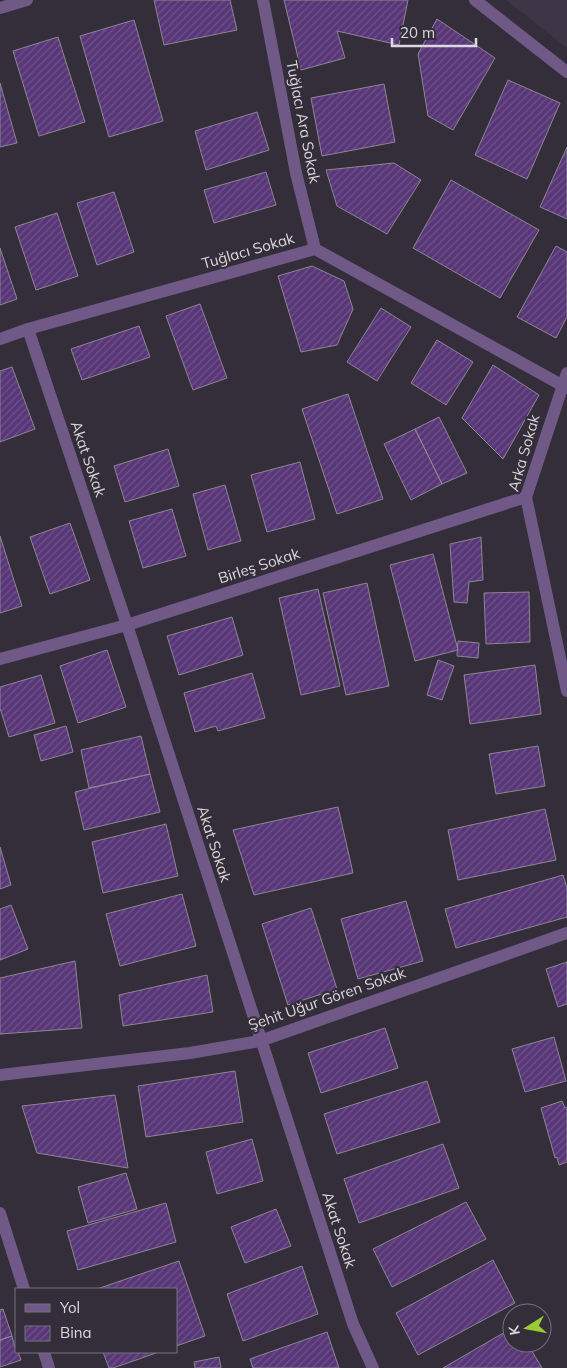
<svg xmlns="http://www.w3.org/2000/svg" width="567" height="1368" viewBox="0 0 567 1368" font-family="Mulish,sans-serif">
	<defs>
		<pattern id="building-hatch" width="6" height="6" patternUnits="userSpaceOnUse" patternTransform="scale(1.25)"><rect width="6" height="6" fill="#583677"/><path d="M-1 1l2-2M0 6l6-6M5 7l2-2" fill="none" stroke="#6f528a"/></pattern>
	</defs>
	<rect width="100%" height="100%" fill="#332e3a"/>
	<path fill="#3e3647" d="M506 0H567V48Z"/>
	<path fill="url(#building-hatch)" stroke="#8d8694" d="M154 0H230L237 30 164 45Z
		M284 0H408L399 45 337 31 345 58 301 70Z
		M437 19 495 58 453 130 428 116 418 54Z
		M134 20 163 121 109 137 80 36Z
		M58 37 85 122 39 136 13 51Z
		M508 80 560 103 527 179 475 155Z
		M0 83 17 143 0 147Z
		M384 84 395 142 322 156 311 98Z
		M257 112 269 150 206 170 195 131Z
		M567 147V219L540 207Z
		M394 163 421 180 387 234 337 206 326 170Z
		M266 172 276 205 214 223 204 190Z
		M451 180 539 230 500 298 413 248Z
		M114 192 134 252 97 265 77 203Z
		M57 213 78 276 36 290 15 227Z
		M556 246 567 252V317L556 338 517 317Z
		M0 248 17 299 0 305Z
		M312 266 344 281 353 309 337 345 301 352 278 276Z
		M200 304 227 378 193 390 166 316Z
		M381 308 411 327 377 381 347 362Z
		M139 326 150 357 82 380 71 349Z
		M437 340 473 362 446 405 411 383Z
		M493 365 539 395 503 459 462 418Z
		M12 367 35 429 0 442V371Z
		M348 394 383 499 337 514 302 409Z
		M439 417 467 473 442 484 415 429Z
		M415 429 442 484 411 500 384 444Z
		M168 449 179 486 125 502 114 466Z
		M300 462 315 519 267 532 251 475Z
		M225 485 241 541 208 550 193 494Z
		M172 509 186 556 143 568 129 521Z
		M70 523 90 580 50 594 30 537Z
		M0 536 22 606 0 613Z
		M481 537 483 580 469 582 467 603 454 602 450 544Z
		M433 554 458 650 415 661 390 565Z
		M367 583 389 686 346 695 323 593Z
		M318 589 340 686 301 695 279 598Z
		M529 592 530 642 486 644 484 593Z
		M232 617 243 655 179 675 167 636Z
		M458 641 479 643 478 658 457 656Z
		M107 650 126 707 78 723 60 666Z
		M438 660 454 666 442 700 427 695Z
		M535 665 541 714 470 724 464 675Z
		M252 673 265 718 218 731 216 726 195 732 184 693Z
		M41 675 55 723 9 737 0 708V687Z
		M66 726 73 752 41 761 34 735Z
		M141 736 150 774 89 788 81 750Z
		M538 746 545 786 496 794 489 754Z
		M150 774 160 812 84 830 75 792Z
		M338 807 353 873 254 895 233 830Z
		M545 809 556 860 458 880 448 830Z
		M166 824 178 876 103 893 92 842Z
		M0 847 11 885 0 889Z
		M563 875 567 888V917L456 948 445 909Z
		M182 894 196 946 120 966 106 914Z
		M406 901 423 961 358 979 341 919Z
		M11 905 28 949 0 960V909Z
		M311 908 337 989 288 1005 262 924Z
		M75 961 82 1028 0 1034V978Z
		M567 962V1004L558 1007 546 969Z
		M207 975 213 1012 123 1026 119 995Z
		M385 1028 398 1068 321 1093 308 1053Z
		M554 1037 566 1081 525 1092 512 1049Z
		M235 1071 243 1122 146 1137 138 1086Z
		M427 1081 440 1122 337 1154 324 1114Z
		M115 1095 128 1168 37 1153 22 1106Z
		M562 1101 565 1108 567 1107V1162L559 1165 557 1157 555 1158 541 1108Z
		M252 1139 263 1181 217 1194 206 1152Z
		M443 1144 459 1188 359 1223 344 1179Z
		M126 1173 137 1209 88 1223 78 1187Z
		M466 1202 486 1239 392 1287 373 1249Z
		M166 1203 176 1242 78 1270 67 1231Z
		M276 1209 291 1246 245 1263 231 1227Z
		M493 1260 515 1303 418 1355 396 1313Z
		M179 1261 205 1336 176 1346V1289H97Z
		M302 1266 318 1314 243 1341 227 1294Z
		M3 1309 12 1336 0 1340V1310Z
		M512 1328V1343H527L542 1368H443Z
		M327 1332 339 1368H253L250 1359Z
		M12 1336 16 1352H18L21 1360 0 1367V1340Z
		M103 1352H159L113 1368H109Z
		M219 1357 221 1368H195L194 1362Z"/>
	<g fill="none" stroke-linecap="round" stroke-linejoin="round">
		<path stroke="#705987" stroke-width="12" d="M263 0 296 173 315 249
			M28 329 127 625 353 1324 373 1368
			M0 339 28 329 315 249 567 388
			M567 373 526 497 567 691
			M0 659 127 625 526 497
			M0 1075 190 1053 260 1041 567 933"/>
		<path stroke="#705987" stroke-width="12" d="M475 0 567 72
			M0 8 27 0
			M0 1213 24 1289
			M44 1352 49 1368"/>
	</g>
	<g text-anchor="middle" stroke-width="4.5" stroke-linejoin="round" paint-order="stroke">
		<g font-size="15" fill="#dbd8e0" stroke="#332e3a">
			<text transform="translate(303 122) rotate(79)" y="5">Tuğlacı Ara Sokak</text>
			<text transform="translate(248 251) rotate(-16)" y="5">Tuğlacı Sokak</text>
			<text transform="translate(524 453) rotate(-74)" y="5">Arka Sokak</text>
			<text transform="translate(88 459) rotate(71)" y="5">Akat Sokak</text>
			<text transform="translate(259 566) rotate(-18)" y="5">Birleş Sokak</text>
			<text transform="translate(214 844) rotate(72)" y="5">Akat Sokak</text>
			<text transform="translate(327 999) rotate(-19)" y="5">Şehit Uğur Gören Sokak</text>
			<text transform="translate(339 1230) rotate(72)" y="5">Akat Sokak</text>
		</g>
	</g>
	<rect x="15" y="1288" width="162" height="65" fill="#332e3a" stroke="#76727c"/>
	<rect x="25" y="1304" width="25" height="8" fill="#705987" stroke="#76727c"/>
	<text x="60" y="1313" font-size="15" fill="#dbd8e0">Yol</text>
	<rect x="25" y="1326" width="25" height="15" fill="url(#building-hatch)" stroke="#76727c"/>
	<text x="60" y="1338" font-size="15" fill="#dbd8e0">Bina</text>
	<g transform="translate(527 1328) rotate(259)"><circle r="24" fill="#332e3a" stroke="#76727c"/>
	<path d="M0-4L9 19L0 12L-9 19Z" fill="#9acb34"/>
	<text y="-8" font-size="14" font-weight="bold" text-anchor="middle" fill="#dbd8e0">K</text>
	</g>
	<path d="M392 38v8h84v-8" fill="none" stroke="#dbd8e0" stroke-width="2.5"/>
	<text x="400" y="38" font-size="15" fill="#dbd8e0" stroke="#332e3a" stroke-width="4" paint-order="stroke">20 m</text>
</svg>
